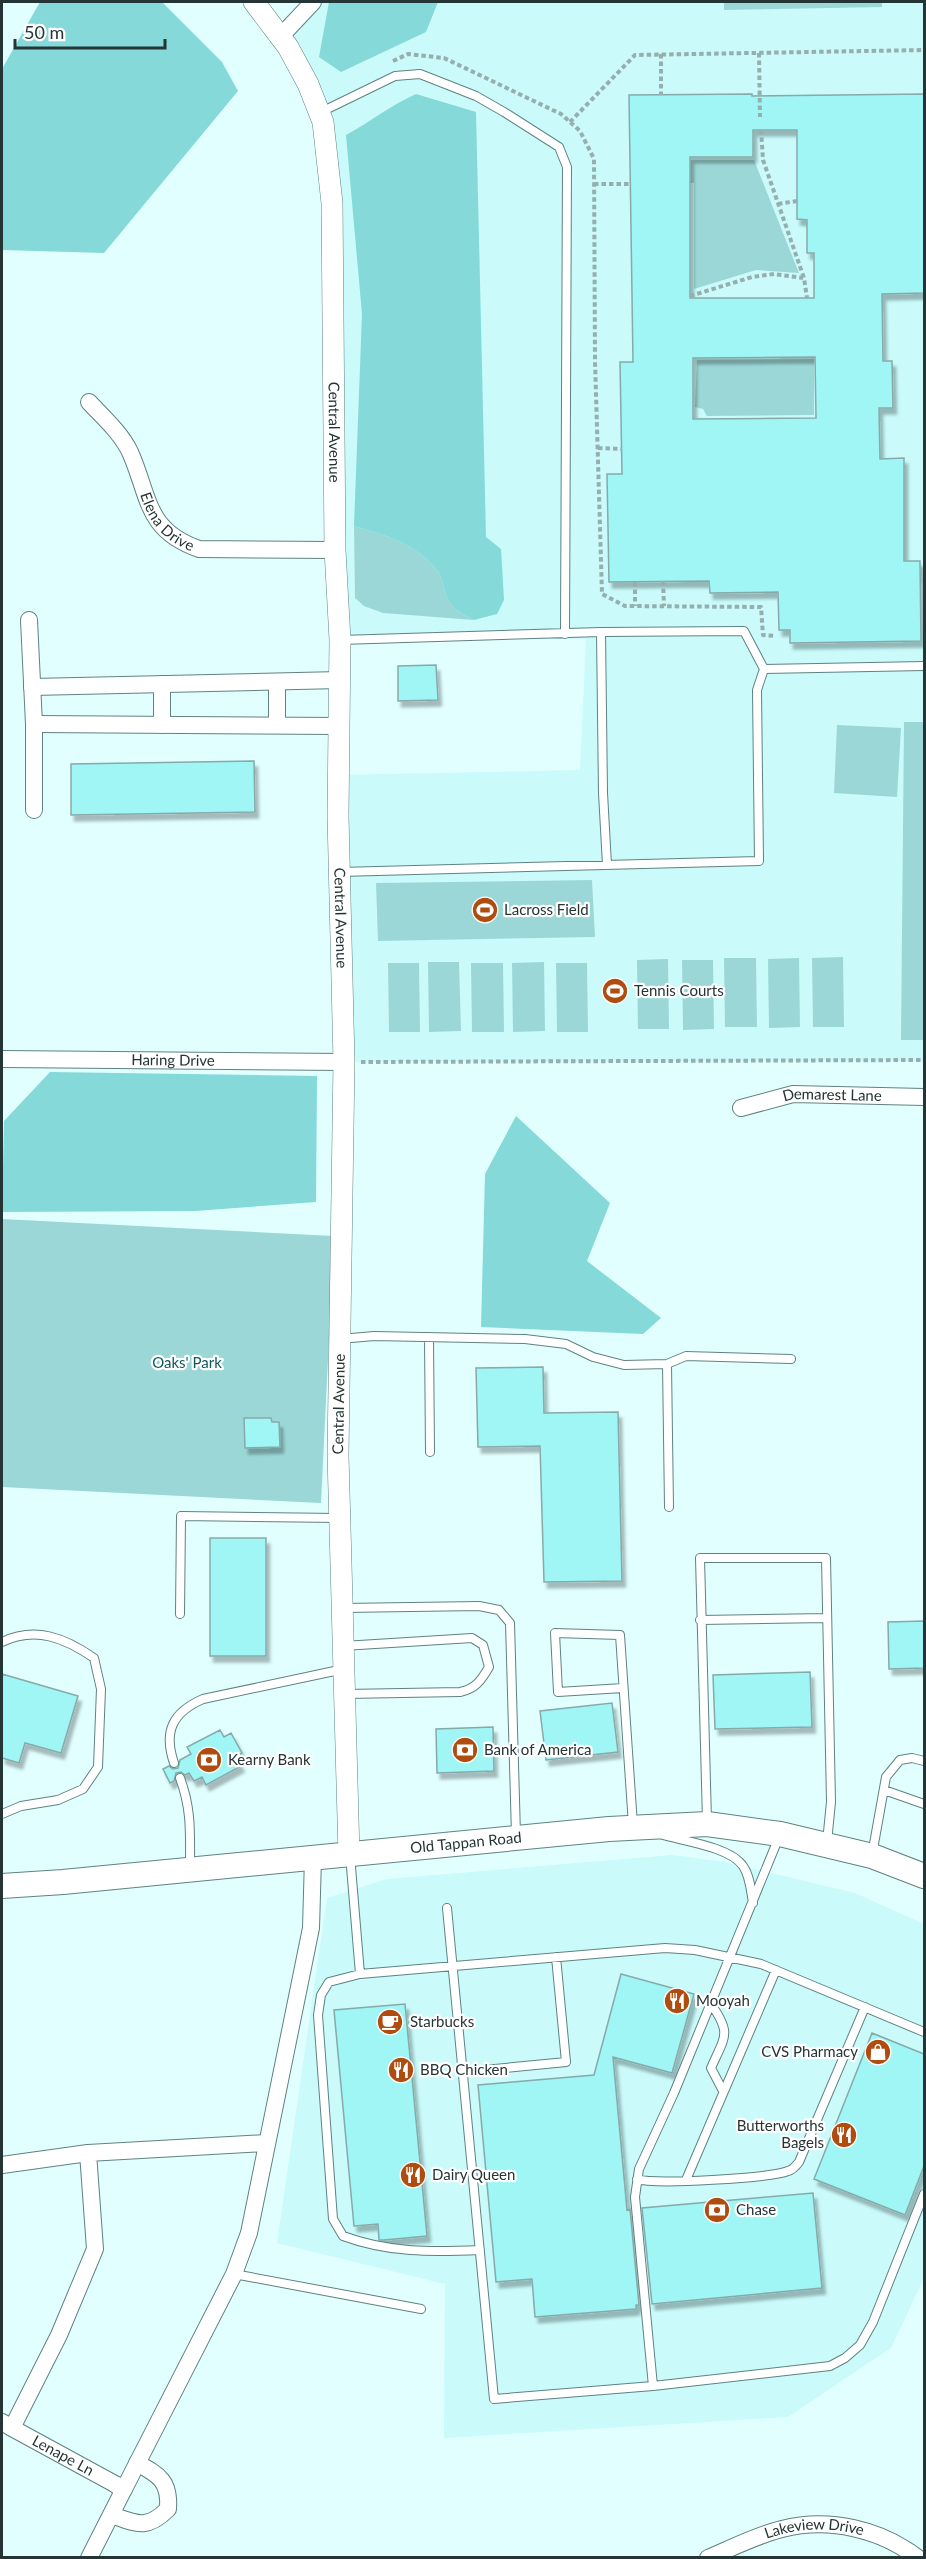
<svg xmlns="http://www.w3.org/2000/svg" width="926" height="2559" viewBox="0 0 926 2559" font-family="Lato,sans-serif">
	<defs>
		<filter id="shadow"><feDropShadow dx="3.5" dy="6" stdDeviation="1.5" flood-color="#0004"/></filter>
	</defs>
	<rect width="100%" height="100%" fill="#e1ffff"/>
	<path fill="#cafafa" d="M313 2H924V1061L344 1062 338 775 580 770 586 639 340 640 329 163 281 36Z
		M672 1855 725 1862 855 1893 924 1924V2278L891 2348 788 2417 444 2438 445 2284 277 2243 327 1898 387 1879Z"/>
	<path fill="#9cd7d7" d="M724 2H882V7L724 10Z
		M682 160H754L799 273 756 270 694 289V183H682Z
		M814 359V415L707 416 703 409 695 407 697 360Z
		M354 526C385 535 417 544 438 571 441 576 442 582 444 588 449 608 457 611 474 620L383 613 364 606 355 598Z
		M904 722H924V1040H901Z
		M837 725 901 728 897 797 834 793Z
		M592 880 595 937 378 941 376 883Z
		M843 957 844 1027H813L812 958Z
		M724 958H756L757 1027H725Z
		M799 958 800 1027 769 1028 768 959Z
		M668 959 669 1029H638L637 960Z
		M682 960H713L714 1029 683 1030Z
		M428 962H459L461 1031 429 1032Z
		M544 962 545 1031 513 1032 512 963Z
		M388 963H419L420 1032H389Z
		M503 963 504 1032H472L471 963Z
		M556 963H587L588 1032H557Z
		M2 1219 334 1236 321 1503 2 1487Z"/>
	<path fill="#85d9d9" d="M40 2H162L222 62 238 91 104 253 2 250V69Z
		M329 2H438L426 32 341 72 319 57Z
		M416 94 476 112 486 537 501 549 504 600 497 614 474 620C457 611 449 608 444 588 442 582 441 576 438 571 417 544 385 535 354 526L362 314 346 135C370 122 391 105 416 94Z
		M50 1072 317 1076 316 1202 195 1211 2 1212 4 1121Z
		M516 1116 610 1203 587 1261 661 1318 643 1334 481 1327 485 1174Z"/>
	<path fill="#a0f5f5" stroke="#86aaaa" stroke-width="1.5" fill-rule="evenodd" filter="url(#shadow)" d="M752 94V96L924 94V293L882 294 883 361H892L893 408H879L880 459 904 458V561H920L921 641 790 643V630H779L778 592 710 593 709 581 609 582 607 474H622L620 362H633L629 95ZM753 130H797V219L807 220V253H814V298H690V157H753ZM815 357 816 418 693 419V358Z
		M436 665 438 700 398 701V666Z
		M254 761 255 812 71 815V764Z
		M543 1367 544 1413 618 1412 622 1581 544 1582 540 1446 478 1447 476 1368Z
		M244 1418H271L272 1422H279L280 1447 245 1448Z
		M210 1538H266V1656H210Z
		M924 1621V1668L889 1669 888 1622Z
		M810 1672 812 1727 715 1729 713 1675Z
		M2 1674 78 1696 61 1753 25 1743 19 1763 2 1758Z
		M612 1703 618 1752 546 1760 540 1711Z
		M493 1727 494 1771 437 1773 436 1729Z
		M220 1730 224 1737 231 1733 242 1753 235 1757 241 1766 206 1785 202 1777 194 1781 189 1773 185 1775 181 1772 176 1773 174 1781 170 1783 163 1769 169 1766 173 1769 178 1768 180 1760 191 1754 187 1747Z
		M621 1974 694 1994 672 2073 613 2057 627 2210 630 2209 639 2305H636V2309L535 2317 532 2279 496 2282 478 2085 594 2075Z
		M405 2004 427 2236 384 2240H379L378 2224 354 2226 334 2010Z
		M872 2033 924 2054V2166L905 2215 814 2179Z
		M813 2193 822 2288 652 2304 642 2208Z"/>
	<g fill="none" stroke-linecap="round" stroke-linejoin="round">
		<g stroke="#5f8281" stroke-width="10">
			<path id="service" d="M319 113 395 76 420 74 476 96 504 112 559 147 567 167 565 634
				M601 632 603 793 607 865
				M764 669 924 666
				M339 872 759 861 757 690 764 669 744 631 601 632 340 640
				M429 1337 430 1452
				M340 1339 374 1336 525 1339 566 1344 593 1357 624 1365 667 1364 669 1507
				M667 1364 686 1356 791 1359
				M343 1608 479 1606 499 1610 510 1623 516 1835
				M180 1614 181 1516 339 1518
				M700 1620 827 1618
				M2 1642C36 1626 65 1638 94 1658L101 1689 98 1767 83 1789 58 1800 21 1806 2 1814
				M343 1646 472 1638 483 1645 489 1667C481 1681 475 1689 460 1692L345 1694
				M623 1688 558 1692 555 1633 620 1635 633 1825
				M174 1763C163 1731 173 1712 203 1699L344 1669
				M180 1778C192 1810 190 1835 190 1869
				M884 1790 924 1804
				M707 1821 700 1558H826L831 1802 827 1842
				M663 1835C684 1841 730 1847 743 1866 750 1876 751 1891 753 1903
				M350 1855 360 1974 665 1948 695 1950 761 1964 924 2032
				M872 1855 886 1777 900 1760 912 1758 924 1761
				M447 1908 494 2399 653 2386 830 2366 845 2358 860 2345 873 2322 924 2194
				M360 1974 329 1982 321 1995 318 2015 333 2219 343 2236C389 2253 431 2252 480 2250
				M711 2004C732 2034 725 2036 711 2068L723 2091
				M463 2072 566 2062 556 1957
				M637 2179C655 2185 770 2178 788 2171 792 2170 796 2166 799 2162L865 2007
				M686 2180 776 1970
				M234 2274 421 2309
				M653 2386 635 2197 639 2169 674 2093 779 1837"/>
		</g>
		<g stroke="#5f8281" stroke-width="18">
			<g id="minor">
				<path d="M281 36 313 2"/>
				<path id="s1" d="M89 402C103 417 121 433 130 452 150 497 145 530 199 549L335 550"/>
				<path d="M29 620 34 724V810"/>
				<path d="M162 684V725"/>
				<path d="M32 687 340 680"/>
				<path d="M34 724 339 726"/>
				<path d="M277 725V682"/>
				<path id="s2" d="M2 1059 344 1062"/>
				<path id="s3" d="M741 1108 793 1094 924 1097"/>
				<path d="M2 2165 88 2153"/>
				<path d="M2 2422 12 2428 59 2335 95 2249 88 2153 266 2143"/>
				<path id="s4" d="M12 2428 124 2489 234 2274 249 2233 311 1928 313 1858"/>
				<path d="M112 2515C137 2524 147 2530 168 2509 170 2481 159 2475 137 2463"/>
				<path d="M89 2558 124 2489 116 2485"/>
				<path id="s5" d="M708 2558C732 2548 757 2535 782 2529 829 2517 880 2529 918 2558"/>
			</g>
		</g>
		<g stroke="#5f8281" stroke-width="22">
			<g id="tertiary">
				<path id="s6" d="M254 2 288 47 308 84 323 122 332 203 335 550 340 640 338 816 344 1062 338 1455 349 1855"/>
			</g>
		</g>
		<g stroke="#5f8281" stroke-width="26">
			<g id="secondary">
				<path id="s7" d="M2 1886 63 1882 609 1829 707 1824 780 1834 872 1856 924 1876"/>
			</g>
		</g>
		<path stroke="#96aeae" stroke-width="4" stroke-dasharray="4.5 3" stroke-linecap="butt" d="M759 53 760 117
			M661 54V95
			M393 61 408 54 444 58 561 114 580 131 594 159 595 361 602 594 625 606 761 607 763 635 775 636
			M570 122 635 55 924 50
			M761 130 763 160 804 278 807 298
			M594 184H630
			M778 204 797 201
			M690 296 752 277 774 274 803 278
			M598 448 622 449
			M663 581 664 606
			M635 582V606
			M361 1062 924 1060"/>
		<use href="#service" stroke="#fff" stroke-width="8"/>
		<use href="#minor" stroke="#fff" stroke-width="16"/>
		<use href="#tertiary" stroke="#fff" stroke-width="21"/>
		<use href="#secondary" stroke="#fff" stroke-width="24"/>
	</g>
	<defs>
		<g id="stadium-disc" transform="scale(1.35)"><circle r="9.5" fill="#af4c10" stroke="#fff"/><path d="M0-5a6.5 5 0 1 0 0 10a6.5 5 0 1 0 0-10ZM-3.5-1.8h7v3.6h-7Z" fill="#fff"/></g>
		<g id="bank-disc" transform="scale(1.35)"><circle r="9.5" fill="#af4c10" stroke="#fff"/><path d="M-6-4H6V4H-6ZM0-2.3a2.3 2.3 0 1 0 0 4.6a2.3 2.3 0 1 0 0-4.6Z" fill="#fff"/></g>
		<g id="restaurant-disc" transform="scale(1.35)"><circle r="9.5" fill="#af4c10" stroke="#fff"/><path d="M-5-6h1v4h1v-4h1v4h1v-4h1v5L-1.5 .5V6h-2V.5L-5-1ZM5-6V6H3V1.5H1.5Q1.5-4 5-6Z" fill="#fff"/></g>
		<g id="cafe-disc" transform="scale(1.35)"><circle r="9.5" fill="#af4c10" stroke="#fff"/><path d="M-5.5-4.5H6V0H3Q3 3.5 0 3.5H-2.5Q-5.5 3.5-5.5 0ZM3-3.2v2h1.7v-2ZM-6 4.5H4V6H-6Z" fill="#fff"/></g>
		<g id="shop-disc" transform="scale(1.35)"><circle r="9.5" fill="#af4c10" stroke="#fff"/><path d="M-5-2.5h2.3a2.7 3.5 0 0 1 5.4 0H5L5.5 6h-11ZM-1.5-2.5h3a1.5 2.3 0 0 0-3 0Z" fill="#fff"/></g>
	</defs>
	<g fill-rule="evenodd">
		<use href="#stadium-disc" x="485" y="910"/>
		<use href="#stadium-disc" x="615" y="991"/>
		<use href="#bank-disc" x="465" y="1750"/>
		<use href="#bank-disc" x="209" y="1760"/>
		<use href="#restaurant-disc" x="677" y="2001"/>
		<use href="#cafe-disc" x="390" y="2022"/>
		<use href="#shop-disc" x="878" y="2052"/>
		<use href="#restaurant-disc" x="401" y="2070"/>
		<use href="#restaurant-disc" x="844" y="2135"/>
		<use href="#restaurant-disc" x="413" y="2175"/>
		<use href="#bank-disc" x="717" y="2210"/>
	</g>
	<g text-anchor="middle" stroke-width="4.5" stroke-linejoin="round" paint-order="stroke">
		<g font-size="15" fill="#253434" stroke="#fff">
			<text dy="5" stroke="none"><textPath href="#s6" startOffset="450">Central Avenue</textPath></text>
			<text dy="5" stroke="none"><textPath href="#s1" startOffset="146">Elena Drive</textPath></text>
			<text dy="5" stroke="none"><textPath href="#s6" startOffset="936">Central Avenue</textPath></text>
			<text dy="5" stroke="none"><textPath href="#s2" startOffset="171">Haring Drive</textPath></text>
			<text dy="5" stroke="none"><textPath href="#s3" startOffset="93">Demarest Lane</textPath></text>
			<text transform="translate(339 1404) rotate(-89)" y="5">Central Avenue</text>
			<text dy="5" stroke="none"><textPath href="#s7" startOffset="466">Old Tappan Road</textPath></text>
			<text dy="5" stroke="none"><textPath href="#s4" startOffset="58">Lenape Ln</textPath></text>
			<text dy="5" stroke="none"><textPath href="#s5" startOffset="112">Lakeview Drive</textPath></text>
		</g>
		<g font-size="15" fill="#253434" stroke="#fff" text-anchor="start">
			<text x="504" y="915">Lacross Field</text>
			<text x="634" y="996">Tennis Courts</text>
			<text x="484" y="1755">Bank of America</text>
			<text x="228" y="1765">Kearny Bank</text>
			<text x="696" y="2006">Mooyah</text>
			<text x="410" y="2027">Starbucks</text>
			<text x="858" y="2057" text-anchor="end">CVS Pharmacy</text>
			<text x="420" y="2075">BBQ Chicken</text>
			<text x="824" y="2131" text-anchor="end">Butterworths<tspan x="824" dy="17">Bagels</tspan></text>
			<text x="432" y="2180">Dairy Queen</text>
			<text x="736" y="2215">Chase</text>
		</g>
		<g font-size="15" fill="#10595a" stroke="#fff">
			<text x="187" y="1368">Oaks' Park</text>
		</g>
	</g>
	<rect width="926" height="2559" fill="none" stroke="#253434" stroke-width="6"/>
	<path d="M15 39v9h150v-9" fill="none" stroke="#253434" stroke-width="3"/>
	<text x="24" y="39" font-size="18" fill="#253434" stroke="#ffffff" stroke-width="4.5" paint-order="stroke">50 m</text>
</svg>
